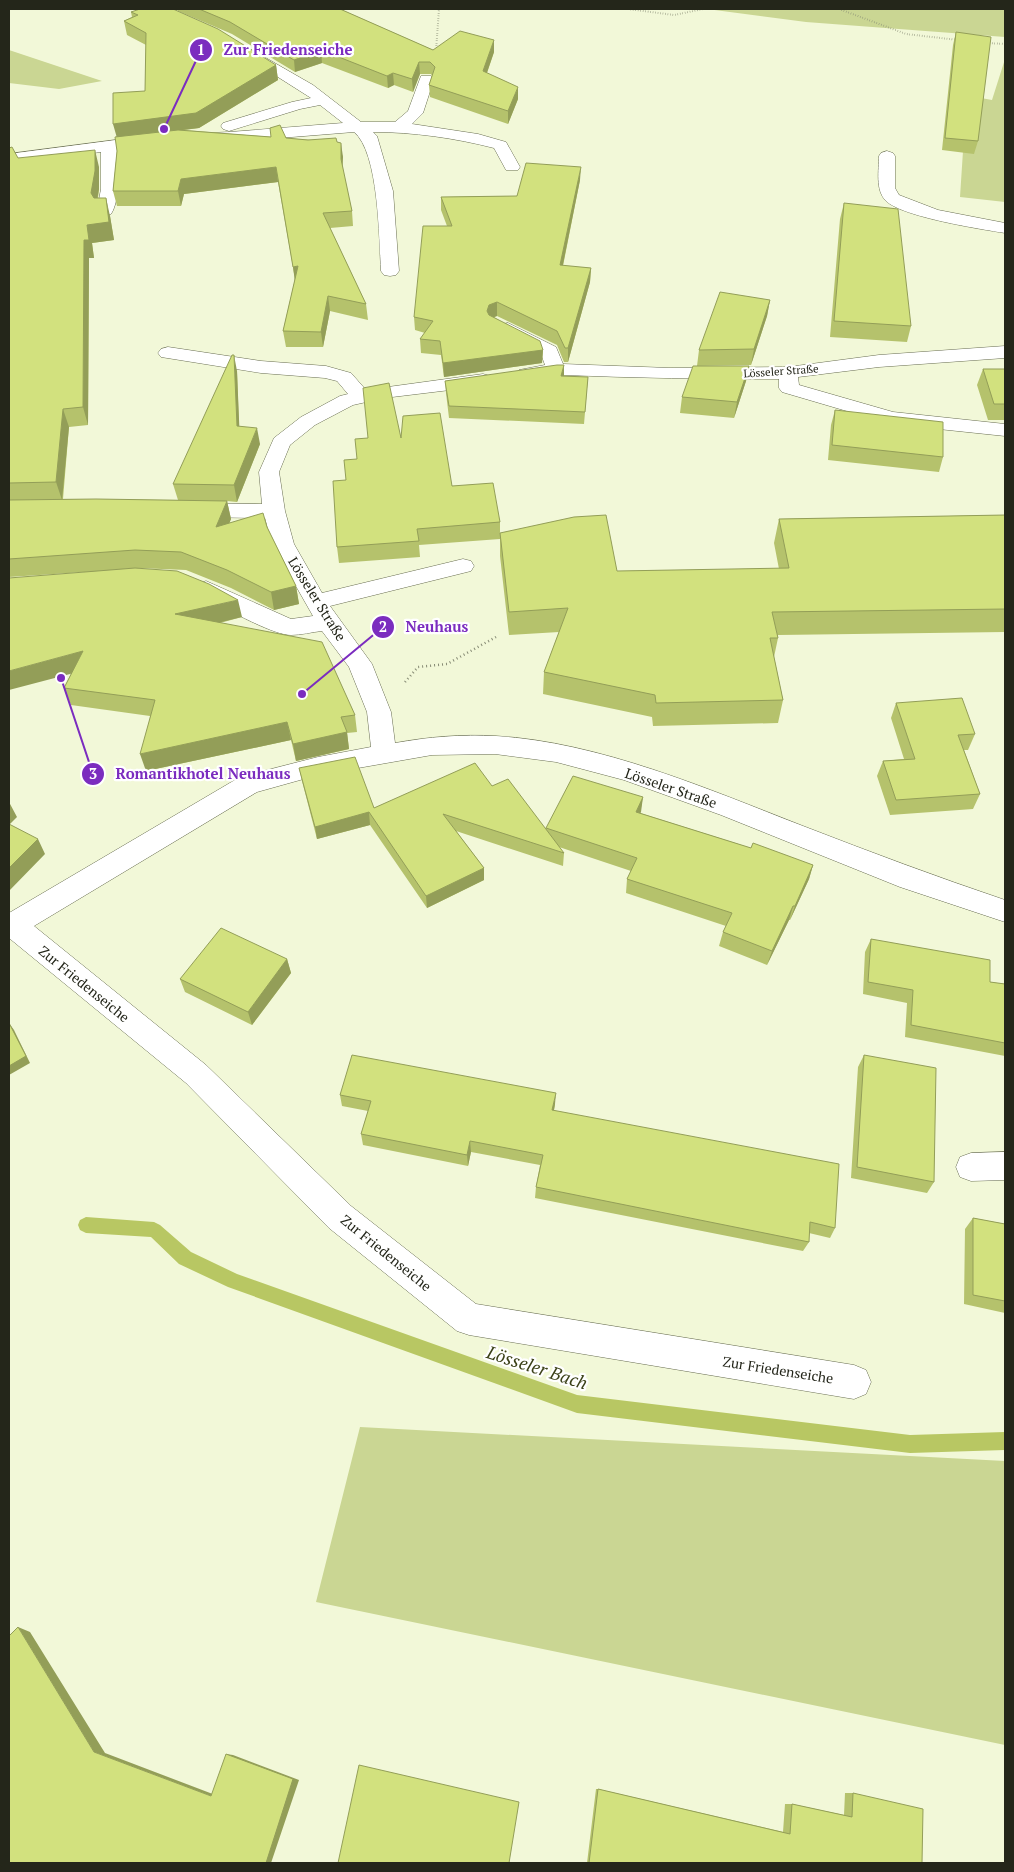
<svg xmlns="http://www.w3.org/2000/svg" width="1014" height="1872" viewBox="0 0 1014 1872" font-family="'PT Serif',serif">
	<rect width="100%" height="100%" fill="#f2f8d8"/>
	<path fill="#cad693" d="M707 9H1005V37L806 22Z
		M9 50 102 81 59 89 9 83Z
		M1005 59V202L960 197 963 151 981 98 992 100Z
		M360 1427 1005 1461V1745L316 1602Z"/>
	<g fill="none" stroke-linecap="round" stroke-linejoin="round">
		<path fill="#b8c763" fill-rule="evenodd" d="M86 1217 154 1222 160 1225 191 1252 237 1274 577 1395 910 1435 1005 1432V1450L910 1453 577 1413 228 1287 179 1264 151 1237 86 1233 80 1230 78 1225 80 1220Z"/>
		<g stroke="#696e52" stroke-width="1">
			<path id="minor" d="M245 46 313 85 361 122H395L408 111 421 76H431L434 79 423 113 412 124 478 134 506 142 520 167 518 170H506L494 148C455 138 413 132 373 132L377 136 393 191 399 271 396 275 390 276 384 275 381 271C379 239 379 152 354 132L230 142 208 139 206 136 208 133 230 132 343 123 320 105 300 109 229 131 223 129 221 126 223 123 292 102 311 98 240 53 238 50 240 47Z
				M154 135 160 137 162 140 160 143 117 150C117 167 121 199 111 214H99L97 210 101 189V152L9 164V154Z
				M887 151 893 153 895 156V188L899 195 938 210 1005 223V233C980 229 903 217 886 201 875 190 879 170 879 156L881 153Z
				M508 323 556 347 563 364 670 368 788 367 879 355 1005 346V358L879 367 798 377 799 385 893 412 1005 424V436L891 424 782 392 779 388V379C707 379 636 378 564 375 549 374 534 382 519 378L516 374 519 370 545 365 541 354 501 333 499 329 501 325Z
				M168 347 261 361 326 366 351 373 366 390 483 374 490 376 493 380 490 384 483 386 384 398 353 405 315 425 290 445 279 472 285 511 294 544 322 593 463 559 471 561 474 566 471 571 330 606 372 664 391 712 395 743C428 737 462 734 496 736 599 742 708 789 803 826 870 852 937 877 1005 900V922L900 887 721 815 624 780 556 762 495 754 432 755 318 775 257 792 34 926 206 1065 351 1206 476 1304 854 1365 866 1370 871 1382 866 1394 854 1399 469 1335 457 1331 329 1228 186 1083 9 938V913L240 777 318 757 371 747 367 712 349 667 322 631C312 632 301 635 291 635 271 635 218 604 198 594L195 589 198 584 206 581 291 619 313 616 272 544 265 518 191 517 183 515 180 510 183 505 191 503 262 504 259 472 274 438 301 417 340 396 348 394 337 381 325 378 261 373 161 357 158 353 161 349Z
				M1005 1152V1180L971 1181 960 1177 956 1167 960 1157 971 1153Z"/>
		</g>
		<path stroke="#878b75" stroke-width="2" stroke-dasharray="0.5 2" stroke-linecap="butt" d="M628 9 674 15 703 9
			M839 9 906 34 958 40
			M987 43 1005 44
			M436 51 439 9"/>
		<path stroke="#878b75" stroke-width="2.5" stroke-dasharray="1 3" stroke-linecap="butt" d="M405 682 418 667 447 664 496 637"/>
		<use href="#minor" fill="#fff" fill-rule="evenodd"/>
	</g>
	<path fill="#b5c26c" d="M177 9H340L433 50 494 52 487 73 518 99 508 124 430 97 429 85 432 76 431 74H420L413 92 394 85 388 88 322 63 295 72 232 34 178 11Z
		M131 12 276 65 278 80 199 128 184 130 337 142 343 157 342 168 352 211 353 226 330 228 366 304 368 320 330 311 323 347H286L283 331 295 279 278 182 184 194 181 206H117L113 191 117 151 116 137 145 91 146 45 127 35 124 21 132 17Z
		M956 32 978 141 974 154 942 150 953 45Z
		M9 148 18 158 99 167V189L98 198 110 216 114 240 92 243 94 258H89L88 425 69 427 63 499 178 500 173 484 237 371 239 427 260 444 237 502 227 501 231 519 229 523 267 527 296 586 299 604 274 610 231 588 186 570 138 568 242 617 220 623 355 715 357 732 347 733 349 749 296 761 291 740 146 771 150 716 71 705 64 688 71 674 84 572 9 577Z
		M580 180 563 266 591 268 590 282 568 362H564L557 345 497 316 494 317 543 350 542 363 444 377 441 355 421 353 420 339 425 333 415 330 414 317 447 226 441 210V197L517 196Z
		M844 203 911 326 907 342 830 337 840 219Z
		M770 300 767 316 751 365 697 366 699 350Z
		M564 365V376L588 377 584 424 449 418 446 393 445 381Z
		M749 366 746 381 734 418 680 413 682 397Z
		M983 369H1005V420H988L977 385Z
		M835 410 943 457 939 472 828 460 831 425Z
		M368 438H401L452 486 500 522V533L617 571 779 569 774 543 779 519 1005 515V632L778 635V638L774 657 783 700 778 723 653 726 652 717 543 694 544 672 559 632 509 635 500 556V539L419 545 420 557 339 563 337 547 346 480Z
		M896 703 975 734 968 750H964L980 794 973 809 890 815 877 776 883 761 904 759 891 718Z
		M299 768 374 808 492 786 546 830V828L643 797 640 813 751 848 813 865 809 879 790 920H789L767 965 719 946 723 932 726 926 626 893 627 879 631 871 559 847 564 853 563 866 456 831 484 868V880L427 908 370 825 317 839 302 781Z
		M871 939 990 982 1005 984V1076V1056L905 1037 907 1003 863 994 865 952Z
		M287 959 291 973 252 1025 185 992 180 979Z
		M864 1055 934 1182 927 1193 851 1178 858 1067Z
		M340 1095 555 1104 554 1110 835 1228 830 1238 809 1233V1242L803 1251 535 1198 536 1187 540 1165 471 1152 468 1166 363 1145 361 1134 368 1111 342 1106Z
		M973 1218 1005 1224V1313L964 1304 965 1229Z
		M596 1789H598L783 1832 785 1804H792L844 1815 845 1793H853L922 1863H587Z"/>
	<path fill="#939e58" d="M494 40V52L483 84V71Z
		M321 50 322 63 295 72 294 60Z
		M419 62 420 74 413 92 412 79Z
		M276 65 278 80 199 128 117 138 113 124Z
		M393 73 394 85 388 88 387 76Z
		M518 87V99L508 124V111Z
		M341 143 343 157 342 174 341 159Z
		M95 150 99 167V189L95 211 91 193Z
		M276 167 278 182 184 194 181 206 178 191 181 179Z
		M581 167 580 180 560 279V265Z
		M106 198 110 216 114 240 92 243 94 258H89L88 425 83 407 84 240 87 225Z
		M298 266 295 282 293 267Z
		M591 268 590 282 568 362V348Z
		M328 296 330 311 323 347 321 332Z
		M770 300 767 316 751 365 754 349Z
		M497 302V316L489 319 487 311 489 305Z
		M543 350 542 363 444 377 443 363Z
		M234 355 237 371 240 443 237 426Z
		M564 365V377L561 376Z
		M749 366 746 381 734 418 737 402Z
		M63 409 69 427 62 500 56 482Z
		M257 428 260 444 237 502 234 485Z
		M227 501 231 519 221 545 216 527Z
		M296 586 299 604 274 610 271 592Z
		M238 600 242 617 180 632 175 614Z
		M83 651 89 669 9 690V671Z
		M287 722 291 740 146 771 140 754Z
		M347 732 349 749 296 761 293 744Z
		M643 797 641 812 634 826 636 812Z
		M9 802 17 817 9 825Z
		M369 812 370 825 317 839 315 827Z
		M38 839 45 854 9 891V868Z
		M813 865 809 879 790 920 795 906Z
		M484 868V880L427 908 426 896Z
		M793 906 789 920 767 965 772 951Z
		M287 959 291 973 252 1025 248 1012Z
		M9 1023 14 1030 30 1063 9 1075Z
		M556 1093 555 1104 552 1121V1110Z
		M470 1141 471 1152 468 1166 467 1155Z
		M18 1627 30 1632 105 1753 218 1796H211L94 1752Z
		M226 1754 233 1755 299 1780 271 1863H266Z"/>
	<path fill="#d2e17e" stroke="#939e58" d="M140 9H173L218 29 276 65 196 113 113 124V93L145 91 146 33 124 21 138 15 131 12Z
		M199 9H340L433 50 460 31 494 40 483 71 518 87 508 111 429 85 435 67 430 62H419L412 79 393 73 387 76 321 50 294 60 230 22Z
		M956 32 991 37 978 141 945 138Z
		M280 125 286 138 308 140 336 138 337 142 341 143V159L352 211 323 213 366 304 328 296 321 332 283 331 298 266 293 267 276 167 181 179 178 191H113L117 151 115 137 178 130 271 137 270 128Z
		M12 147 18 158 95 150V171L91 193 94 198H106L109 222 87 225 89 240H84L83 407 63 409 56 482 9 483V148Z
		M526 163 581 167 560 265 591 268 568 348H565L557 331 497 302 489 305 487 311 489 315 540 341 543 350 443 363 440 341 420 339 433 321 414 317 423 226H452L441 197 517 196Z
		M844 203 898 209 911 326 834 321Z
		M720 292 770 300 754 349 699 350Z
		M232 355H234L237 426 257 428 234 485 173 484Z
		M557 365H564L561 376 588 377 585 412 449 406 445 381Z
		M693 366H749L737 402 682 397Z
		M983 369H1005V404H994Z
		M389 383 401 438 403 416 440 413 452 486 493 483 500 522 417 529 419 541 337 547 333 481 346 480 344 460 357 459 355 439 368 438 363 388Z
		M835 410 943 422V457L832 445Z
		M96 499 227 501 216 527 263 513 267 527 296 586 271 592 227 570 181 552 135 550 9 559V500Z
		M606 515 617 571 789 568 779 519 1005 515V609L772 612 778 638H770L783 700 656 703 655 695 544 672 568 608 509 612 500 533 574 517Z
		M135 568 177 571 209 584 238 600 175 614 322 642 355 715 341 717 347 732 293 744 287 722 140 754 155 700 64 688 83 651 9 671V578Z
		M962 698 975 734 958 735 980 794 896 800 883 761 915 759 896 703Z
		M355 757 374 808 475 763 492 786 508 779 564 853 443 814 484 868 426 896 369 812 315 827 299 768Z
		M573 776 643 797 636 812 751 848 753 843 813 865 795 906H793L772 951 723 932 732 913 627 879 637 858 546 828Z
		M9 824 38 839 9 868Z
		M221 928 287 959 248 1012 180 979Z
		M871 939 990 960V982L1005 984V1043L911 1025 913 990 868 982Z
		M9 1023 26 1056 9 1066Z
		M352 1055 556 1093 552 1110 839 1164 835 1228 810 1222 809 1242 536 1187 543 1155 470 1141 467 1155 361 1134 371 1101 340 1095Z
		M864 1055 936 1068 934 1182 857 1167Z
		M973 1218 1005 1224V1301L973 1295Z
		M18 1627 94 1752 211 1796 226 1754 293 1779 266 1863H9V1636Z
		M359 1765 519 1802 509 1863H338Z
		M598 1789 790 1834 792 1804 852 1817 853 1793 923 1809 922 1863H589Z"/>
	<g text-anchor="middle" stroke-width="4.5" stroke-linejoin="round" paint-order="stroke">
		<g font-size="11" fill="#24261a" stroke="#fff">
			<text transform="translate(781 371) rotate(-4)" y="4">Lösseler Straße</text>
		</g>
		<g font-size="14" fill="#24261a" stroke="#fff">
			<text transform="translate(317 599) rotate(58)" y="5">Lösseler Straße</text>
			<text transform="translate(671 788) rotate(19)" y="5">Lösseler Straße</text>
			<text transform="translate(84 984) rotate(39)" y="5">Zur Friedenseiche</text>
			<text transform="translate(386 1253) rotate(39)" y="5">Zur Friedenseiche</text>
			<text transform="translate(778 1370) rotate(9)" y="5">Zur Friedenseiche</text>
		</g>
		<g font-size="18" font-style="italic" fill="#3b4118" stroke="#fff">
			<text transform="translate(537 1368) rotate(18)" y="6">Lösseler Bach</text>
		</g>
	</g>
	<path fill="none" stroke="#7b2cbf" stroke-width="2" d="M164 129L201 50M302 694L383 627M61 678L93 774"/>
	<g fill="#7b2cbf" stroke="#fff" stroke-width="2">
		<circle cx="164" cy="129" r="5"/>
		<circle cx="302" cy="694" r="5"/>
		<circle cx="61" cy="678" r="5"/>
		<circle cx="201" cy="50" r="12"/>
		<circle cx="383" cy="627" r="12"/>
		<circle cx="93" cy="774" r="12"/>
	</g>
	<g font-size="15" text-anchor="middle" font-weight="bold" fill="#fff">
		<text x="201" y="55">1</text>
		<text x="383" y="632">2</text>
		<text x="93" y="779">3</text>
	</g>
	<g font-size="15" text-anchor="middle" font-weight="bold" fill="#7b2cbf" stroke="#fff" stroke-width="4.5" stroke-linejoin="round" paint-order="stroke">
		<text x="288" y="55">Zur Friedenseiche</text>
		<text x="437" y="632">Neuhaus</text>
		<text x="203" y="779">Romantikhotel Neuhaus</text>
	</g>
	<rect width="1014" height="1872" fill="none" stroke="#24261a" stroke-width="20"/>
</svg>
